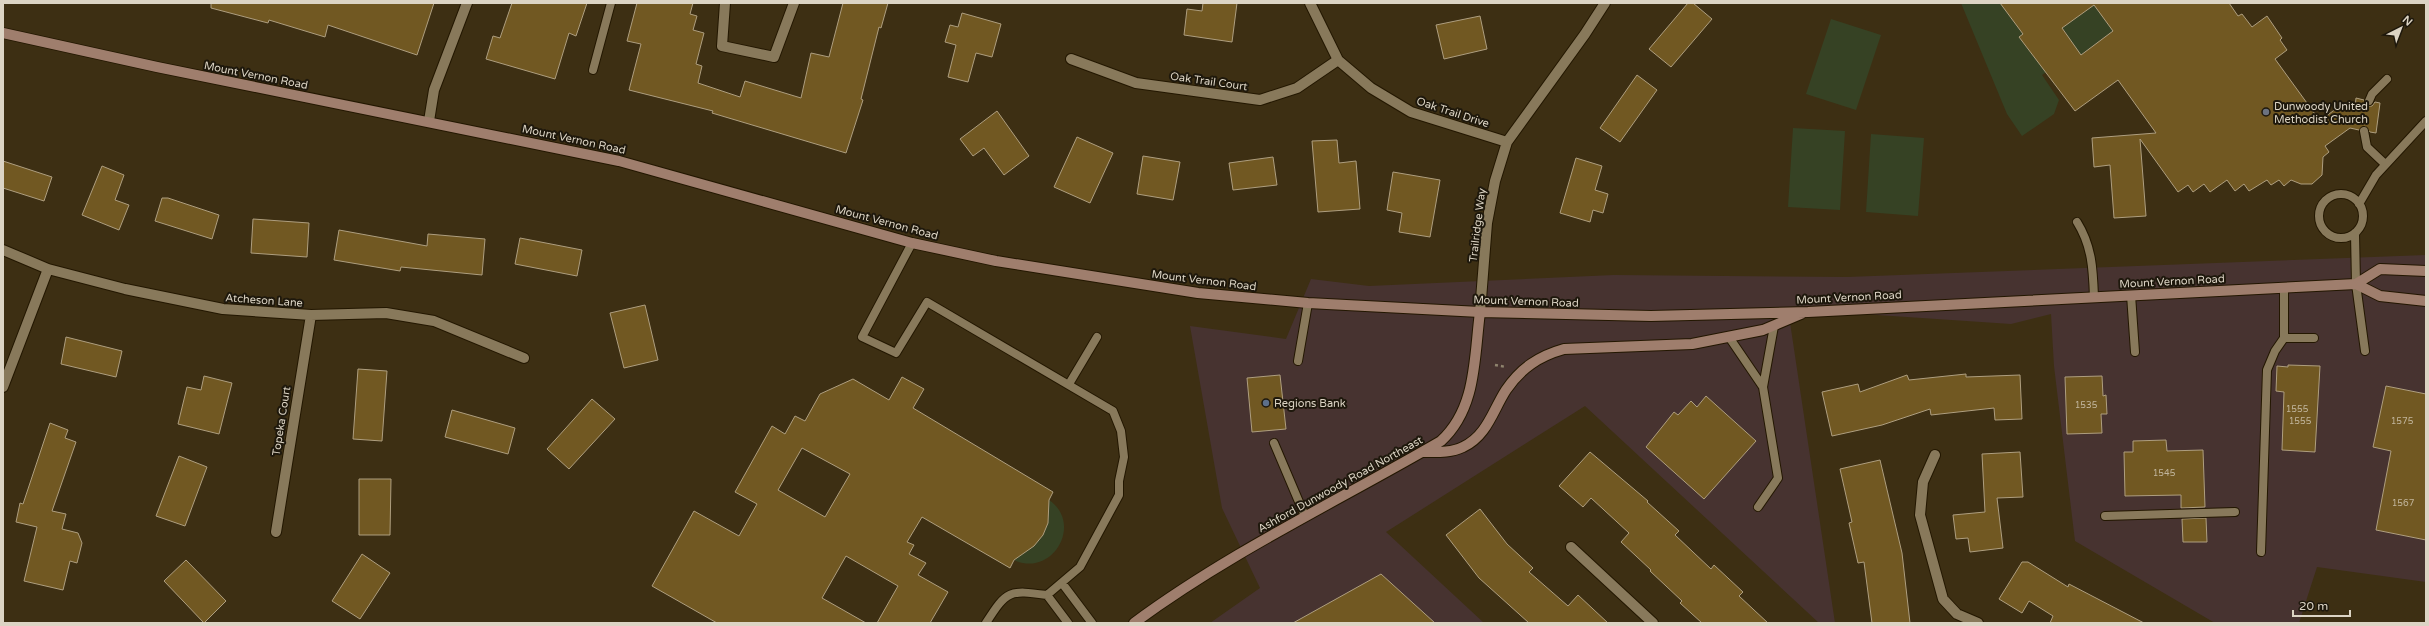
<svg xmlns="http://www.w3.org/2000/svg" width="2429" height="626" viewBox="0 0 2429 626" font-family="'Varela Round',sans-serif">
	<rect width="100%" height="100%" fill="#3d2f13"/>
	<path fill="#473330" d="M2426 255V582L2317 567 2299 623H2215L2075 541 2054 366 2051 314 2011 324 1788 309 1835 623H1819L1585 406 1386 532 1484 623H1210L1260 588 1222 508 1190 326 1286 339 1311 279 1369 286 1614 275 1847 277Z"/>
	<path fill="#364224" d="M1961 3H2000L2023 34 2019 37 2034 57 2067 34 2062 28 2094 5 2113 31 2076 59 2058 64 2042 75 2059 100 2054 114 2022 136 2007 114Z
		M1831 19 1881 35 1856 110 1806 94Z
		M1793 128 1845 131 1840 210 1788 207Z
		M1871 134 1924 138 1918 216 1866 212Z
		M1049 500C1084 524 1052 578 1014 560 1042 540 1047 534 1049 500Z"/>
	<path fill="#715822" stroke="#ae9e7f" fill-rule="evenodd" d="M211 3H434L417 55 328 25 325 37 269 20 268 23 211 8Z
		M512 3H587L576 36 569 33 555 79 486 59 493 36 500 38Z
		M637 3H693L690 14 697 16 693 30 704 33 696 64 702 66 698 83 740 97 745 81 801 98 811 53 829 57 843 3H888L881 28 879 27 861 99 863 100 846 153 712 113 713 111 629 90 641 44 627 41Z
		M1203 3H1237L1232 42 1184 35 1187 9 1202 11Z
		M1688 3H1693L1712 19 1671 67 1649 49Z
		M2000 3H2229L2238 16 2242 14 2252 27 2267 16 2282 38 2280 40 2287 50 2275 59 2320 121 2342 104 2355 107 2356 98 2364 100 2367 106H2372L2375 102 2380 103 2376 133 2370 132 2365 126 2359 130 2350 128 2325 146 2329 152 2323 157 2322 175 2312 184H2301L2291 180 2284 186 2279 180 2271 185 2267 180 2249 191 2244 184 2235 191 2227 180 2210 192 2204 184 2193 192 2188 185 2178 192 2140 139 2146 216 2114 218 2110 165 2094 167 2092 138 2156 133 2118 80 2075 111 2019 37 2023 34ZM2094 5 2113 31 2081 55 2062 28Z
		M962 13 1001 24 992 57 976 53 968 82 948 77 956 45 945 42 950 25 958 27Z
		M1480 16 1487 49 1444 59 1436 25Z
		M1637 75 1657 90 1620 142 1600 128Z
		M997 111 1029 156 1004 175 984 148 973 156 960 139Z
		M1077 137 1113 153 1090 203 1054 187Z
		M1337 140 1339 163 1356 161 1360 209 1318 212 1312 141Z
		M1143 156 1180 162 1173 200 1137 194Z
		M1273 157 1277 185 1233 190 1229 163Z
		M1576 158 1602 166 1595 190 1608 194 1603 213 1593 210 1590 222 1560 213Z
		M3 161 52 177 44 201 3 188Z
		M102 166 124 175 115 200 129 205 119 230 82 215Z
		M1393 172 1440 180 1430 237 1399 232 1402 213 1387 210Z
		M162 198H168L219 215 212 239 155 221Z
		M253 219 309 223 307 257 251 253Z
		M339 230 427 246 428 234 485 239 482 275 401 267 400 271 334 260Z
		M520 238 582 250 577 276 515 264Z
		M645 305 658 360 624 368 610 313Z
		M66 337 122 351 116 377 61 364Z
		M2288 365 2320 366 2315 452 2282 450 2284 392 2276 391 2277 366 2288 367Z
		M358 369 387 371 382 441 353 439Z
		M1966 374V377L2020 375 2022 419 1995 420 1994 408 1931 415 1930 409 1882 425 1832 436 1822 392 1858 384 1860 392 1907 375 1909 380Z
		M1280 375 1286 429 1252 432 1247 378Z
		M204 376 232 383 219 434 178 424 187 387 201 390Z
		M2102 376 2103 396 2106 395 2107 414H2101L2102 433 2067 434 2065 377Z
		M902 377 924 389 913 408 1053 492 1049 500 1048 523 1043 535 1034 546 1014 560 1010 568 922 517 907 542 914 545 909 554 926 563 918 575 948 592 930 623H877L898 586 846 556 822 598 866 623H717L652 586 694 511 739 536 757 504 735 492 772 426 785 434 795 416 805 421 820 394 853 379 889 400ZM802 448 850 474 825 517 778 490Z
		M2386 386 2426 394V540L2376 530 2391 451 2373 447Z
		M1706 396 1756 441 1704 499 1646 447 1674 412 1678 415 1691 401 1697 407Z
		M592 399 615 419 569 469 547 449Z
		M452 410 515 428 508 454 445 437Z
		M50 423 68 430 65 438 76 442 52 511 66 514 62 529 78 533 82 543 77 563 70 561 63 590 24 581 37 527 16 522 20 503 23 504Z
		M2166 440 2167 451 2203 450 2205 507 2181 508V495L2125 496 2124 452H2133V441Z
		M1590 452 1648 501 1647 502 1679 531 1675 535 1711 569 1714 565 1743 592 1739 596 1768 623H1702L1680 603 1682 601 1650 571 1651 570 1621 542 1629 533 1591 498 1583 507 1559 486Z
		M2020 452 2023 497 1997 498 2003 548 1970 552 1968 538 1956 539 1953 515 1985 512 1982 454Z
		M179 456 207 467 185 526 156 516Z
		M1880 460 1902 553 1910 623H1872L1864 562 1858 563 1849 523 1852 522 1840 469Z
		M359 479H391L390 535H359Z
		M1480 509 1507 544 1533 568 1529 572 1568 606 1578 595 1608 623H1529L1479 578 1446 535Z
		M2206 518 2207 542H2183L2182 519Z
		M362 554 390 573 360 619 332 601Z
		M186 560 226 601 204 623 164 581Z
		M2022 562H2028L2068 587 2069 584 2144 623H2050L2053 616 2029 601 2022 613 1999 599Z
		M1381 574 1435 623H1293Z"/>
	<g fill="none" stroke-linecap="round" stroke-linejoin="round">
		<g stroke="#231700" stroke-width="10">
			<path id="lane" d="M593 70 611 3
				M2369 101 2372 94 2387 79
				M2364 131 2367 147 2385 164
				M2319 216a22 22 0 1 1 44 0a22 22 0 1 1-44 0Z
				M2359 204 2376 175 2426 121
				M2077 222C2092 246 2093 269 2094 297
				M2355 233 2356 284 2365 351
				M912 243 862 337 896 353 927 302 1113 411 1121 431 1124 457 1119 481V495L1080 567 1047 595C1009 590 1007 590 986 623
				M2131 295 2135 352
				M1729 337 1763 387 1774 326
				M2284 338H2314
				M1298 361 1308 303
				M1069 384 1097 337
				M1274 443 1305 516
				M1758 507 1778 478 1763 387
				M2105 516 2235 512
				M2261 552 2267 370 2275 351 2284 338V287
				M1062 583 1092 623
				M1047 595 1068 623"/>
		</g>
		<g stroke="#231700" stroke-width="12">
			<path id="street" d="M725 3 722 46 774 57 794 3
				M1310 3 1338 60 1371 88 1411 112 1507 142
				M1071 59 1136 83 1260 100 1297 88 1338 60
				M429 121 434 90 467 3
				M3 250 48 269 125 289 223 309 311 315 386 313 434 321 524 358
				M1480 312 1487 223 1495 181 1507 142 1585 34 1605 3
				M3 387 48 269
				M1935 455 1923 482 1920 515 1943 599 1957 614 1978 623
				M276 532 311 315
				M1571 547 1653 623"/>
		</g>
		<g stroke="#231700" stroke-width="12">
			<path id="secondary" d="M3 33 157 67 619 161 912 243 996 261 1198 293 1308 303 1480 312 1651 316 1808 312 2356 284 2380 296 2426 301
				M2356 284 2380 269 2426 271
				M1424 452C1436 452 1451 453 1463 447 1487 436 1493 410 1506 390 1521 368 1539 356 1564 349L1692 344 1763 330 1801 314
				M1134 623C1230 552 1338 501 1441 441 1477 408 1474 357 1480 312"/>
		</g>
		<path stroke="#8f846e" stroke-width="2.5" stroke-dasharray="3 3" stroke-linecap="butt" d="M1495 365 1506 367"/>
		<use href="#lane" stroke="#88795b" stroke-width="8"/>
		<use href="#street" stroke="#88795b" stroke-width="10"/>
		<use href="#secondary" stroke="#9f7e6d" stroke-width="10"/>
	</g>
	<circle fill="#6b7280" stroke="#1e180c" stroke-width="1.5" cx="2266" cy="112" r="4"/>
	<circle fill="#5c6f8a" stroke="#1e180c" stroke-width="1.5" cx="1266" cy="403" r="4"/>
	<g text-anchor="middle" stroke-width="4" stroke-linejoin="round" paint-order="stroke">
		<g font-size="9" fill="#c1b59c">
			<text x="2086" y="408">1535</text>
			<text x="2297" y="412">1555</text>
			<text x="2300" y="424">1555</text>
			<text x="2402" y="424">1575</text>
			<text x="2164" y="476">1545</text>
			<text x="2403" y="506">1567</text>
		</g>
		<g font-size="11" fill="#dcd4c4" stroke="#1e180c">
			<text transform="translate(256 75) rotate(11)" y="4">Mount Vernon Road</text>
			<text transform="translate(1209 81) rotate(8)" y="4">Oak Trail Court</text>
			<text transform="translate(1453 112) rotate(18)" y="4">Oak Trail Drive</text>
			<text transform="translate(574 139) rotate(12)" y="4">Mount Vernon Road</text>
			<text transform="translate(887 222) rotate(15)" y="4">Mount Vernon Road</text>
			<text transform="translate(1477 225) rotate(-83)" y="4">Trailridge Way</text>
			<text transform="translate(1204 280) rotate(7)" y="4">Mount Vernon Road</text>
			<text transform="translate(2172 281) rotate(-3)" y="4">Mount Vernon Road</text>
			<text transform="translate(1849 297) rotate(-3)" y="4">Mount Vernon Road</text>
			<text transform="translate(264 300) rotate(4)" y="4">Atcheson Lane</text>
			<text transform="translate(1526 301) rotate(2)" y="4">Mount Vernon Road</text>
			<text transform="translate(281 421) rotate(-81)" y="4">Topeka Court</text>
			<text transform="translate(1340 484) rotate(-29)" y="4">Ashford Dunwoody Road Northeast</text>
		</g>
		<g font-size="11" fill="#dcd4c4" stroke="#1e180c" text-anchor="start">
			<text x="2274" y="110">Dunwoody United<tspan x="2274" dy="13">Methodist Church</tspan></text>
			<text x="1274" y="407">Regions Bank</text>
		</g>
	</g>
	<rect width="2429" height="626" fill="none" stroke="#dcd4c4" stroke-width="8"/>
	<g transform="translate(2401 28) rotate(42)" stroke="#1e180c" stroke-width="3" paint-order="stroke">
	<path d="M0-3L7 15L0 10L-7 15Z" fill="#dcd4c4"/>
	<text y="-6" font-size="11" font-weight="bold" text-anchor="middle" fill="#dcd4c4">N</text>
	</g>
	<path d="M2293 610v6h57v-6" fill="none" stroke="#dcd4c4" stroke-width="2"/>
	<text x="2299" y="610" font-size="12" fill="#dcd4c4" stroke="#1e180c" stroke-width="3" paint-order="stroke">20 m</text>
</svg>
